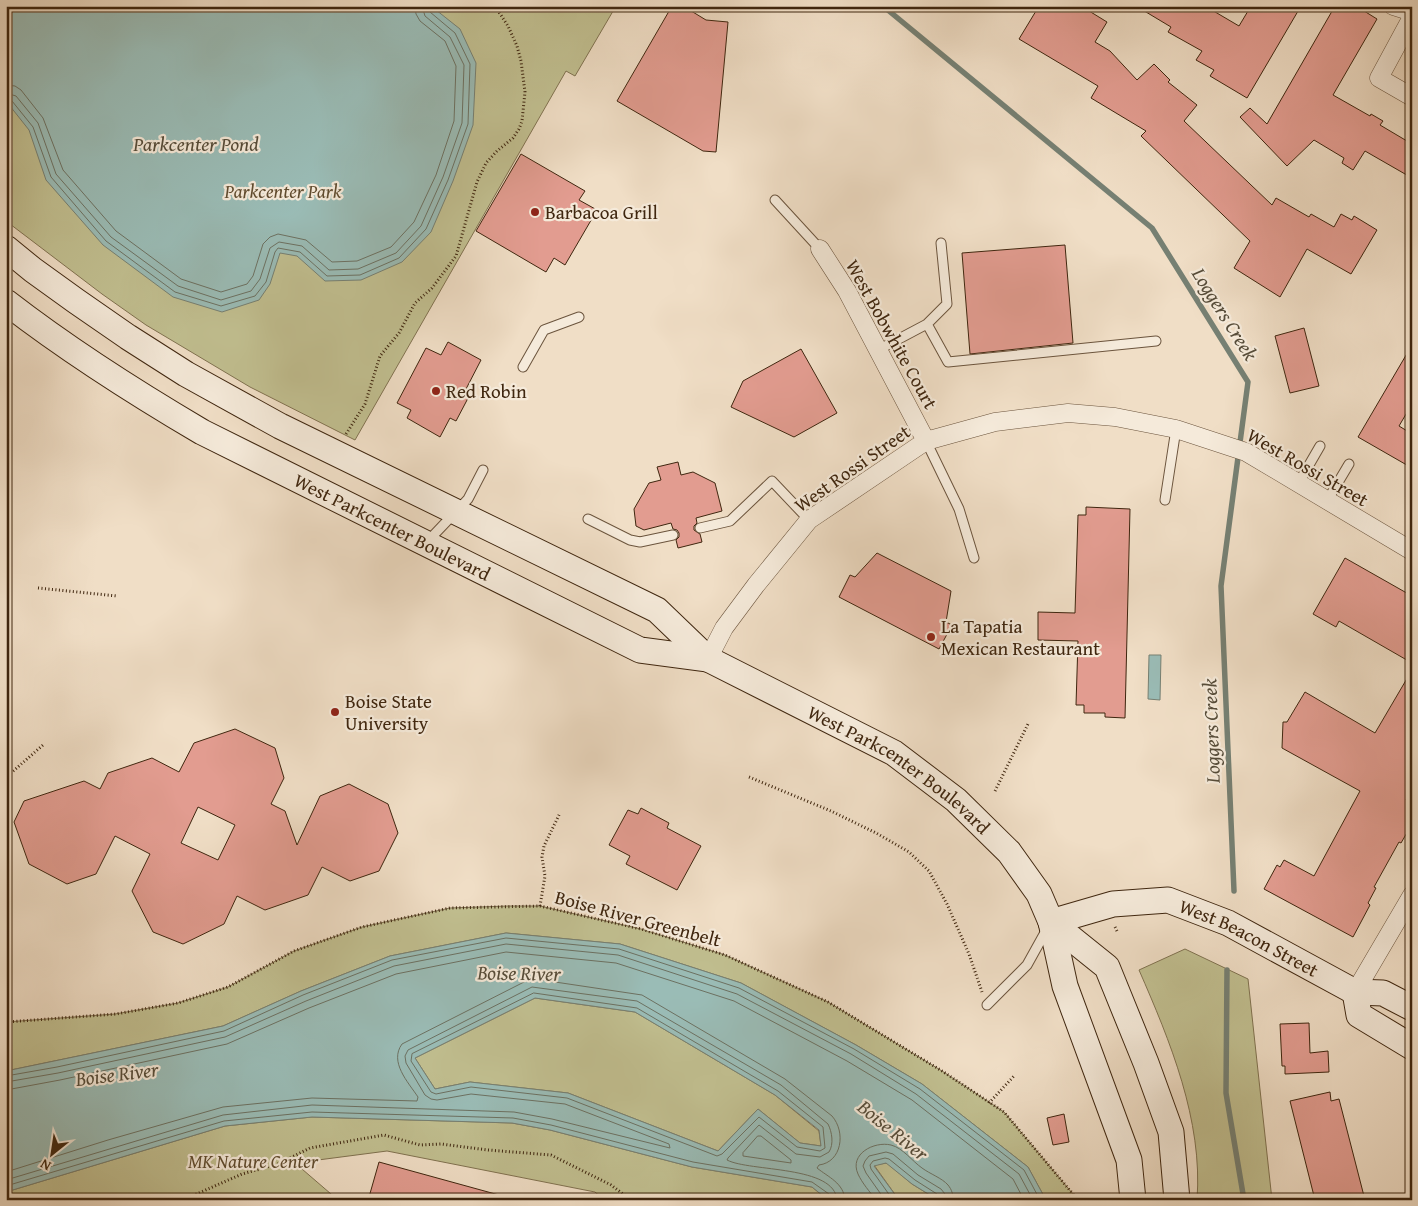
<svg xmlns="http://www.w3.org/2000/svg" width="1418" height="1206" viewBox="0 0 1418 1206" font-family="'Gentium Book Plus',serif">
	<rect width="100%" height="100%" fill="#f0dec6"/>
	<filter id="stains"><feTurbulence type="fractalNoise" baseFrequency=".004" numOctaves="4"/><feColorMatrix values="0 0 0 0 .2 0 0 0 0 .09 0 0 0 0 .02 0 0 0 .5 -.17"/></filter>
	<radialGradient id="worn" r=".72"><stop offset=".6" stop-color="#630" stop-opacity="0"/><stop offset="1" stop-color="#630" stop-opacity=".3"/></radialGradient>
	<path fill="#c1bf90" stroke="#807250" d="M6 6H616L575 76 566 71 355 440 250 387 146 325 102 294 6 221Z
		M508 906H540L641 929 725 955 828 1002 942 1071 1004 1112 1078 1200H1046L1028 1167 922 1084 856 1045 741 983 620 944 506 933 390 956 301 991 223 1026 6 1071V1022L115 1014 178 1003 228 987 294 951 362 927 450 908Z
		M1185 949 1248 979 1272 1200H1197C1203 1120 1170 1041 1139 970Z
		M535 998 635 1012 775 1095 819 1131 821 1146 800 1143 758 1109 718 1151 568 1093 470 1082 435 1089 415 1058Z
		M312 1117 512 1123 550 1130 692 1167 812 1187 828 1200H604L595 1192 387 1151 295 1163 338 1200H6V1192L225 1126Z
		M887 1163 912 1184 938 1200H899L874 1165Z"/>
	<path fill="#9abcb6" stroke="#768073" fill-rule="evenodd" d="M6 6H431L460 29 476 63 473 125 453 181 431 232 402 262 361 280 325 281 297 256 280 253 270 284 259 300 222 312 173 297 103 245 46 180 29 130 6 101Z
		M1149 655H1161L1160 700 1148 699Z
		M506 933 620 944 741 983 856 1045 922 1084 1028 1167 1046 1200H938L912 1184 886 1163 874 1166 899 1200H828L812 1187 692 1167 550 1130 512 1123 312 1117 225 1126 6 1192V1071L223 1026 301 991 390 956ZM535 998 635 1012 775 1095 819 1130 821 1146 800 1143 758 1109 718 1151 568 1093 470 1082 435 1089 415 1058Z"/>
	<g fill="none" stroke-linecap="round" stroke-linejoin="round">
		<path stroke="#6c7162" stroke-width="1" d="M6 85 15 86 21 90 43 118 63 170 116 231 181 279 221 292 247 284 253 276 263 244 270 237 278 234 306 240 332 262 357 261 391 247 414 222 436 175 454 121 456 66 445 41 420 21 416 14 415 6
			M6 93 16 96 38 123 56 174 111 237 178 286 221 300 251 291 260 279 270 248 279 242 302 246 329 270 358 269 396 253 421 226 443 177 462 123 464 65 450 37 425 16 422 6
			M6 99 12 101 33 127 51 177 106 241 175 292 221 306 255 296 266 282 275 252 278 248 300 252 327 276 360 275 399 258 426 229 448 180 468 124 470 64 455 33 430 12 429 6
			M534 993 637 1008 778 1091 823 1127 825 1148 820 1151 797 1147 759 1117 722 1154 717 1156 567 1098 471 1087 436 1094 431 1092 411 1061 412 1054Z
			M6 1076 57 1067 224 1031 303 995 392 960 506 938 619 949 739 988 854 1049 920 1089 1024 1170 1040 1200
			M6 1082 58 1073 225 1037 306 1001 394 966 506 944 618 955 737 994 851 1054 916 1094 1019 1174 1033 1200
			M6 1090 60 1080 227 1044 309 1008 396 974 506 952 616 963 734 1001 847 1061 912 1100 1013 1179 1024 1200
			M758 1136H761L791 1160V1163L743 1156V1153Z
			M6 1172 108 1140 223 1107 312 1098 417 1101 418 1097C408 1082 389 1062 402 1044L526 981 535 979 642 995 785 1079 832 1116C846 1132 842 1162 819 1165L817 1168C828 1177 844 1183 845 1200
			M6 1180 223 1115 312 1105 514 1112 552 1119 670 1148 669 1144 565 1104 471 1094 437 1100 431 1099 425 1095 406 1063 405 1056 408 1050 532 987 637 1001 781 1085 828 1124C832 1132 834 1144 829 1152L820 1157 796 1154 759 1125 728 1158 727 1160C750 1172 835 1165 837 1200
			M6 1186 224 1121 312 1112 513 1118 551 1125 693 1162 812 1182 829 1194 831 1200
			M876 1200C870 1192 862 1183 858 1174 849 1154 874 1141 891 1145 903 1148 912 1161 922 1168 930 1174 942 1178 948 1185 952 1190 953 1194 953 1200
			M885 1200 866 1173 863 1166 865 1161 869 1156 886 1152 893 1154 918 1175 941 1189 945 1194 946 1200
			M893 1200 871 1169 870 1165 873 1161 885 1158 889 1159 915 1180 937 1194 940 1200"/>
		<path stroke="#768073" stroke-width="5.5" d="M883 6 1152 228 1248 382 1221 586 1234 891
			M1227 970 1226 1093 1244 1200"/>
	</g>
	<path fill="#e29c90" stroke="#3f260f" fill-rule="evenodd" d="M672 6H683L706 20 728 22 716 152 703 151 617 101Z
		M1039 6H1081L1107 22 1095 42 1110 51 1137 80 1154 64 1170 80 1168 82 1197 105 1184 121 1272 205 1276 198 1309 217 1311 214 1334 227 1341 214 1352 220 1354 216 1377 230 1351 274 1307 249 1280 297 1234 268 1250 241 1141 136 1146 131 1091 98 1098 86 1019 39Z
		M1136 6H1205L1239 26 1251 6H1301L1247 98 1210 76 1214 70 1196 60 1202 51 1168 32 1171 27Z
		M1335 6H1356L1377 19 1333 95 1370 116 1371 114 1383 121 1380 125 1412 144V178L1365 151 1353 170 1342 163 1344 158 1314 140 1287 166 1240 117 1250 108 1267 124Z
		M521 154 585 191 579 200 597 210 565 265 554 258 546 272 476 231Z
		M1065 245 1073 343 970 354 962 253Z
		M1304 328 1319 386 1290 393 1275 336Z
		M448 342 481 360 466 389 471 392 466 402 456 421 450 418 440 437 407 418 411 410 397 403 426 348 441 355Z
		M1412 345V404L1399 426 1412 434V468L1358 437Z
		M801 349 837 413 794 437 731 407 743 381Z
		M678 462 681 475 693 472 715 483 722 511 696 518 697 523 694 526V530L700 534 702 542 678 548 676 540 679 537V533L677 530 673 529 671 523 644 530 636 526 634 509 649 483 661 480 657 467Z
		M1086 507 1130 509 1125 718 1105 717V713H1084V705H1076L1078 641 1038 640V612L1075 613 1078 515H1086Z
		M877 553 951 591 946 622 952 625 939 649 839 597 850 575 855 577Z
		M1345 558 1412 596V663L1339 621 1336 627 1313 614Z
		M1412 670V790L1406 800 1412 803V824L1401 843 1399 842 1374 887 1376 888 1368 903 1370 905 1353 937 1264 889 1277 865 1280 867 1284 860 1314 876 1360 791 1282 748 1283 722H1287L1305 692 1375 733Z
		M235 729 275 748 284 778 271 804 285 811 297 845 320 796 349 784 388 804 398 833 379 871 350 881 322 867 308 895 265 910 237 896 224 924 183 944 153 932 132 891 150 854 115 836 96 874 67 884 29 864 14 822 24 801 84 781 100 789 108 773 152 758 179 772 194 743ZM198 807 235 825 218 860 181 843Z
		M641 808 669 823 667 828 701 846 677 890 626 864 630 856 609 845 628 810 638 814Z
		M1309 1023 1310 1053 1328 1051 1329 1072 1285 1074V1066H1282L1280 1024Z
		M1330 1092 1331 1101 1339 1099 1365 1200H1315L1290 1101Z
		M1064 1114 1069 1142 1053 1145 1047 1118Z
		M379 1162 499 1195 498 1200H380L369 1197Z"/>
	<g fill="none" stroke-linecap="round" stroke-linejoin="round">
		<g stroke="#6b543d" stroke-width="11">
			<path id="lane" d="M775 200 820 249
				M927 324 948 362 1156 341
				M878 350 927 324 947 304 941 243
				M523 367 544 330 579 317
				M926 441 959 509 974 558
				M1298 484 1320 446
				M1165 500 1176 429
				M1327 501 1349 464
				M588 519 630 540 640 542 673 535
				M700 528 730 521 772 481 809 520
				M428 541 468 499 483 470
				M987 1005 1027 965 1047 929"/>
		</g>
		<g stroke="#6b543d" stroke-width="19">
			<path id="street" d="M1393 6 1412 12
				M1412 17 1379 78 1412 97
				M820 249 847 291 926 441
				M708 659 724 628 756 585 809 520 926 441 995 422 1068 413 1115 417 1176 429 1246 452 1412 551
				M1355 992 1412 895"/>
		</g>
		<g stroke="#3f260f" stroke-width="27">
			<g id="secondary">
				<path id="s1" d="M6 248 33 270 76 301 128 337 186 374 280 426 657 610 708 659 894 753 956 800 1009 852 1039 894 1051 922 1065 986 1129 1160 1133 1200"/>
				<path id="s2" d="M6 302C68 350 134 392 202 432L640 650 708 659"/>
				<path id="s3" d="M1051 922 1113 904 1168 900 1228 923 1355 992 1383 993 1412 1008"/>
				<path d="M1051 922 1107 967 1146 1063 1171 1132 1177 1200"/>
				<path d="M1355 992 1359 1015 1412 1047"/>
			</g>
		</g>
		<path stroke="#3f260f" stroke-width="3" stroke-dasharray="1 2.5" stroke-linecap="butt" d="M346 434 365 404 380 356 399 333 415 303 432 288 456 256 477 182 486 163 497 151 513 138 519 129 522 121 525 92 521 61 517 46 508 26 495 6
			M38 588 117 596
			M6 771 11 773
			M749 777 831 811 876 833 909 852 929 871 947 904 969 954 982 992
			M6 783 11 773 43 745
			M995 791 1028 724
			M540 906 545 876 542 857 544 846 560 813
			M1115 927 1118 933
			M6 1022 116 1014 178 1003 228 987 294 951 362 927 450 908 540 906 641 929 725 955 828 1002 942 1071 1004 1112 1078 1200
			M989 1103 1014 1076
			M183 1200 242 1174 278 1164 310 1148 384 1135 420 1145 441 1144 488 1150 551 1155 611 1185 631 1200"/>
		<use href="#lane" stroke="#f5eada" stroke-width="9"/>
		<use href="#street" stroke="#f5eada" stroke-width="18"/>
		<use href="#secondary" stroke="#f5eada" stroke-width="25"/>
	</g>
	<g fill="#8f2418" stroke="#f5eada" stroke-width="2">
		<circle cx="535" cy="212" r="5"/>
		<circle cx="436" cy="391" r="5"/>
		<circle cx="931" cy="637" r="5"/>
		<circle cx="335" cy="712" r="5"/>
	</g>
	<g text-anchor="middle" stroke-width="4.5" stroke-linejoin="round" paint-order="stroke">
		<g font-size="19" font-style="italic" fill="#604c2f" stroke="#f5eada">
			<text x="283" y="198">Parkcenter Park</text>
			<text x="253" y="1168">MK Nature Center</text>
		</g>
		<g font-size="19" fill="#3f260f" stroke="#f5eada" text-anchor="start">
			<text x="545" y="219">Barbacoa Grill</text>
			<text x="446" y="398">Red Robin</text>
			<text x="941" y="633">La Tapatia<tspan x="941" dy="22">Mexican Restaurant</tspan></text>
			<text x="345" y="708">Boise State<tspan x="345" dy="22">University</tspan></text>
		</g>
		<g font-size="19" fill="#3f260f" stroke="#f5eada">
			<text transform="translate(892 334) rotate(61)" y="7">West Bobwhite Court</text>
			<text transform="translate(1308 467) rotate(30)" y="7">West Rossi Street</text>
			<text transform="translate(852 468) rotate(-35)" y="7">West Rossi Street</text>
			<text dy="7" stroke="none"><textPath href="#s2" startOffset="448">West Parkcenter Boulevard</textPath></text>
			<text dy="7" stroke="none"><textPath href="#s1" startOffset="1039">West Parkcenter Boulevard</textPath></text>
			<text transform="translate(638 918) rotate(15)" y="7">Boise River Greenbelt</text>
			<text dy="7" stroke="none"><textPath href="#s3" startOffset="209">West Beacon Street</textPath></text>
		</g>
		<g font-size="20" font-style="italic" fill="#564c39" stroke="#f5eada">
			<text x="196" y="151">Parkcenter Pond</text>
			<text transform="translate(1225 314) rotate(58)" y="7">Loggers Creek</text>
			<text transform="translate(1211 731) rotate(-92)" y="7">Loggers Creek</text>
			<text transform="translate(519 973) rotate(1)" y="7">Boise River</text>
			<text transform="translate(117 1074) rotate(-7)" y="7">Boise River</text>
			<text transform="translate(893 1130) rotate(39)" y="7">Boise River</text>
		</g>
	</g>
	<rect width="1418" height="1206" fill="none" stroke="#f0dec6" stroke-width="25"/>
	<rect x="8" y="8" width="1403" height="1191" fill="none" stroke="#3f260f" stroke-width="2.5"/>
	<rect x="12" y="12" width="1393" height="1181" fill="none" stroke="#3f260f"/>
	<g transform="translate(52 1154) rotate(210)" stroke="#f5eada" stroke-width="4" paint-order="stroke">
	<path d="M0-4L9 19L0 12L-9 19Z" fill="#3f260f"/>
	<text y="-8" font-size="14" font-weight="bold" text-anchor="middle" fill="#3f260f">N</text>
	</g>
	<rect width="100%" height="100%" filter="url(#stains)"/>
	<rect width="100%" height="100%" fill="url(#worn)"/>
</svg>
